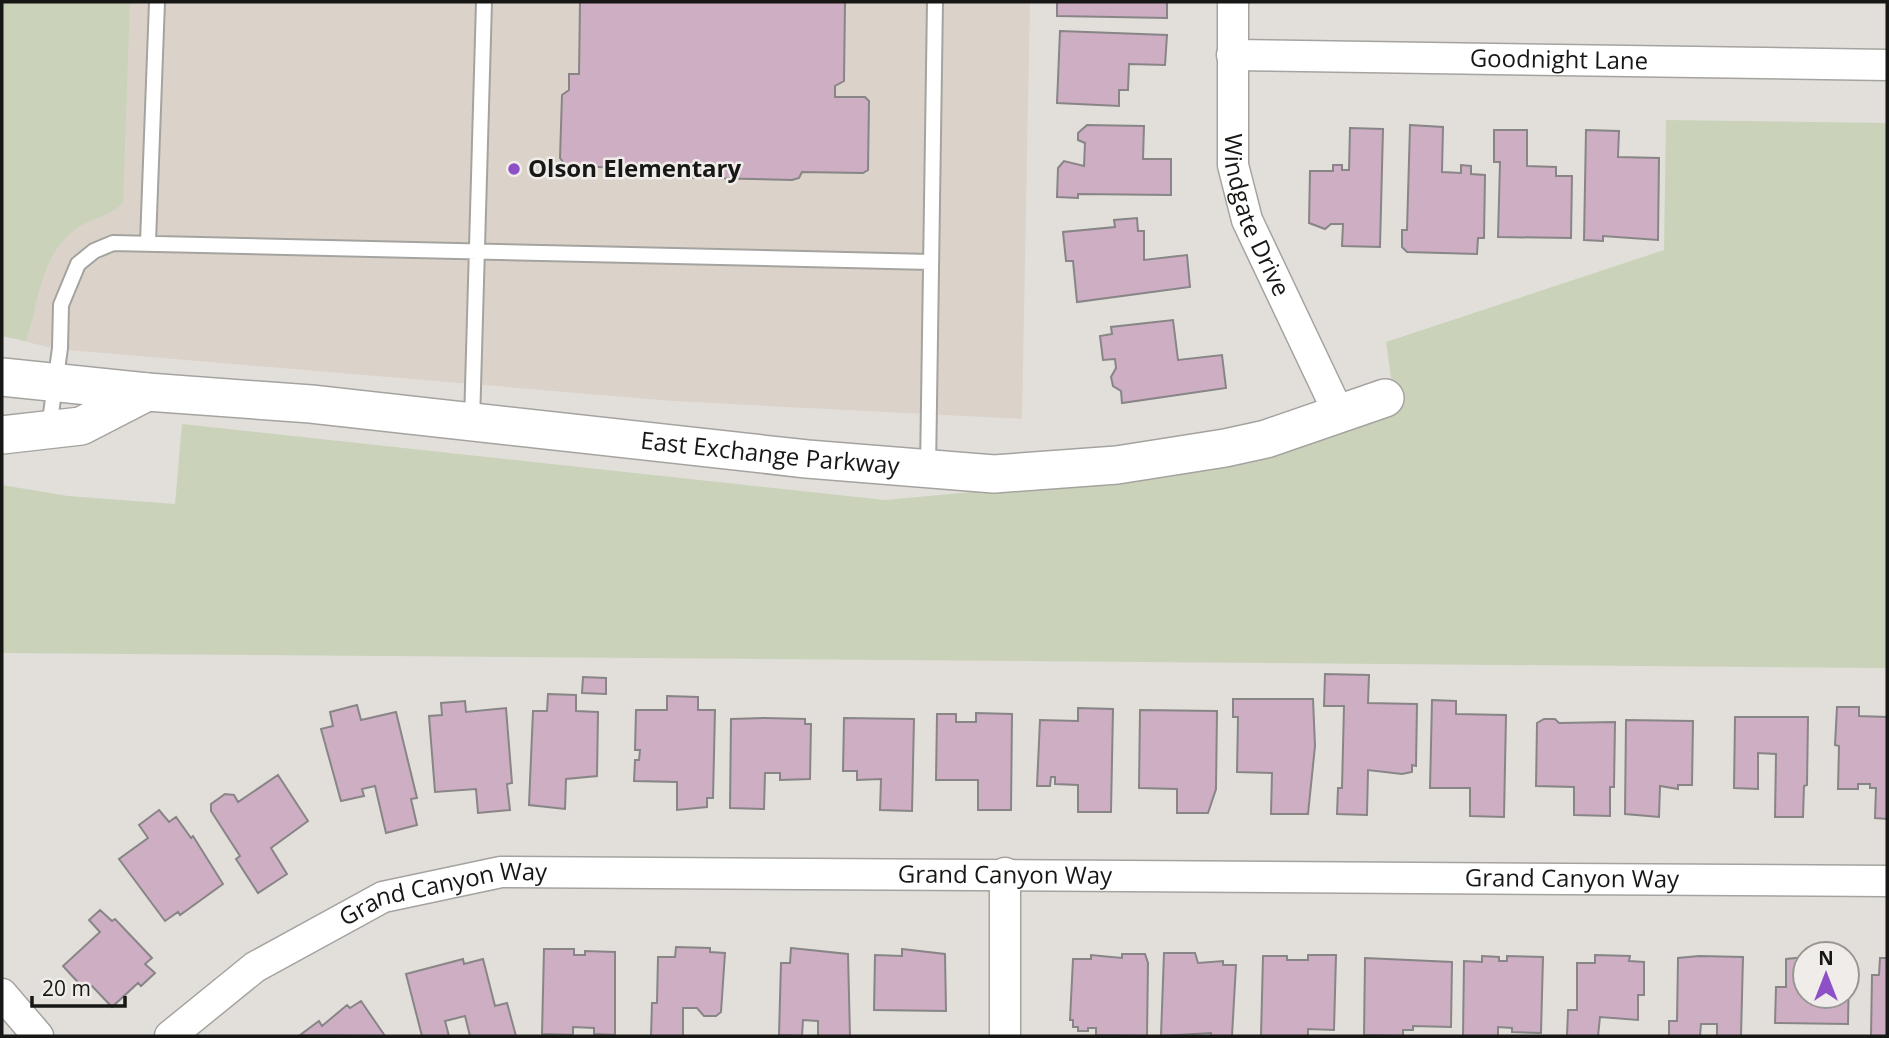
<svg xmlns="http://www.w3.org/2000/svg" width="1889" height="1038" viewBox="0 0 1889 1038" font-family="'Open Sans',sans-serif">
	<rect width="100%" height="100%" fill="#e2dfdb"/>
	<path fill="#dbd3ca" d="M2 2H1030L1022 419 672 401 56 349 2 336Z"/>
	<path fill="#cad3ba" d="M2 2H130L123 203C110 217 87 219 72 232 39 260 39 304 26 341L2 336Z
		M1666 120 1887 123V668L2 653V485L68 496 175 504 182 424 885 500 1123 478 1396 413 1386 342 1664 250Z"/>
	<path fill="#cdaec2" stroke="#888587" stroke-width="2" d="M580 2H845L844 81 835 86V97H865L869 101 868 170 863 173 802 172 799 178 792 180 665 177 657 169 566 166 560 158 562 95 569 90V74H579Z
		M1057 2H1167V18L1057 16Z
		M1060 31 1167 35 1165 65 1129 64 1128 90H1119V106L1057 103Z
		M1087 125 1144 126 1143 159H1171V195L1078 194V198L1057 197 1058 168 1064 161 1084 166 1085 143 1078 140V133Z
		M1410 125 1443 127 1442 172 1461 173V165L1471 166V174L1485 175 1484 238H1478L1477 254 1407 252 1402 247V230H1407Z
		M1350 128 1383 129 1380 247 1342 246 1343 224H1331L1325 229 1309 223 1310 171H1333V165H1342V170H1349Z
		M1494 130H1527V166L1556 167V176H1572L1571 238 1498 237 1500 162H1494Z
		M1586 130 1619 131 1618 157 1659 158 1658 240 1603 236V241L1584 240Z
		M1137 218 1138 231H1144V260L1187 255 1190 287 1077 302 1073 261H1066L1063 232 1115 227 1114 220Z
		M1173 320 1178 360 1222 355 1226 388 1122 403 1121 391 1113 386 1111 377 1116 368 1115 359 1103 360 1100 336 1112 334 1111 327Z
		M1325 674 1369 675 1368 703 1417 704 1416 766 1412 765V772L1402 774 1368 770 1367 815 1337 814 1338 788H1342L1344 706H1324Z
		M583 677 606 678V694L582 693Z
		M548 694 576 695V711L598 712 597 776 566 779 565 809 529 805 533 711H547Z
		M667 696 698 697V710H715L713 798H707V807L677 810V782L634 781 635 760H639L640 750H635L636 710H667Z
		M1233 699H1313L1315 746 1308 814H1271L1272 773 1237 772 1238 717H1233Z
		M1432 700 1456 701V714L1506 715 1504 817 1470 816V788H1430Z
		M465 701 466 712 506 708 512 783 507 784 510 810 478 813 476 789 435 792 429 716 442 715 441 703Z
		M357 705 361 720 396 712 417 798 411 799 417 825 386 833 375 786 362 789 364 796 341 801 321 729 333 726 330 712Z
		M1837 707H1859V716L1887 717V819L1875 818 1876 788H1870V784H1858V789H1838L1839 746 1835 745Z
		M1078 708 1113 709 1111 812H1078V785L1055 784V777H1051L1050 786H1037L1040 720 1078 721Z
		M1140 710 1217 711 1216 789 1208 813H1177V789L1139 788Z
		M976 713 1012 714 1011 810H978V780H936L937 714H956V722H976Z
		M1735 717H1808L1807 785 1804 786 1803 817H1775L1776 754 1758 753V789L1734 788Z
		M765 718 805 719V724H811L810 779 780 780V773H765L764 809 730 808 731 719Z
		M844 718 914 719 912 811 880 810 881 779 857 780V771H843Z
		M1544 719H1555L1559 723 1615 722 1614 787H1610V816L1574 815V787L1536 786 1537 723Z
		M1626 720 1693 721 1692 785H1678V789L1660 786 1659 817 1625 814Z
		M278 775 308 821 271 848 287 874 258 893 236 859 240 856 211 811V804L225 794 234 795 238 802Z
		M159 810 169 822 176 817 191 838 193 836 223 884 180 915 178 912 165 921 119 859 148 838 139 825Z
		M100 910 112 921 115 919 152 958 145 964 155 973 141 986 138 983 112 1007 92 986 86 991 63 966 100 932 89 920Z
		M676 947 710 948V952L725 953 721 1012 716 1016H704L697 1008H683V1036H651L652 1003H657L658 957H675Z
		M791 948 848 954 850 1036H818V1021L803 1020 802 1036 779 1035 781 963H790Z
		M544 949H574V955H585V951L615 952V1035L594 1034V1028L573 1027V1035L542 1034Z
		M902 949 945 954 946 1011 874 1010 875 955 902 956Z
		M1164 953H1195L1198 963 1223 961V965H1236L1232 1036H1211V1033L1161 1036Z
		M1122 954H1145L1148 963 1147 1036 1096 1035V1028H1088V1031H1078V1027H1073V1020H1070L1073 959H1091V955L1122 958Z
		M1308 955H1336L1334 1030 1308 1029V1036H1261L1263 956H1287V960H1308Z
		M1595 955 1630 956 1629 961 1644 962V995H1638V1020L1600 1017 1598 1036H1567L1568 1010H1577V963H1595Z
		M1482 956 1499 957V961H1507V956L1543 957 1541 1033 1512 1032V1028L1498 1027V1036H1463L1464 961 1482 962Z
		M1699 956 1743 957 1741 1036H1717V1024H1701L1700 1036H1669V1021H1677L1678 958Z
		M1805 957V996H1847L1849 969 1848 1024 1775 1023 1776 987H1786V959Z
		M1365 958 1452 962 1451 1027 1413 1026V1030H1403V1036L1364 1035Z
		M1880 958H1887V1036H1871L1872 975H1879Z
		M463 959 464 964 483 959 495 1006 507 1003 516 1036H470L465 1016 445 1021 449 1036H422L406 974Z
		M361 1001 385 1036 300 1035 319 1021 322 1026 347 1005 350 1008Z"/>
	<g fill="none" stroke-linecap="round" stroke-linejoin="round">
		<g stroke="#a5a39f" stroke-width="18">
			<path id="service" d="M148 242 157 2
				M472 422 484 2
				M49 428 60 348 61 305 78 264 94 251 113 243 931 262
				M928 470 935 2"/>
		</g>
		<g stroke="#a5a39f" stroke-width="33">
			<g id="minor">
				<path id="s1" d="M1233 2V165L1247 220 1339 414"/>
				<path id="s2" d="M1232 55 1887 65"/>
				<path d="M1005 873V1036"/>
				<path d="M2 994 38 1036"/>
				<path id="s3" d="M170 1036 255 967 383 897 501 872 1887 881"/>
			</g>
		</g>
		<g stroke="#a5a39f" stroke-width="40">
			<g id="tertiary">
				<path id="s4" d="M2 377 147 392 311 404 807 459 994 474 1117 465 1225 448 1266 439 1385 398"/>
				<path d="M2 435 81 426 147 392"/>
			</g>
		</g>
		<use href="#service" stroke="#fff" stroke-width="14"/>
		<use href="#minor" stroke="#fff" stroke-width="30"/>
		<use href="#tertiary" stroke="#fff" stroke-width="37"/>
	</g>
	<circle fill="#8e50c6" stroke="#efece9" stroke-width="2.5" cx="514" cy="169" r="7"/>
	<g text-anchor="middle" stroke-width="5" stroke-linejoin="round" paint-order="stroke">
		<g font-size="24" fill="#171715" stroke="#efece9">
			<text dy="8" stroke="none"><textPath href="#s2" startOffset="327">Goodnight Lane</textPath></text>
			<text dy="8" stroke="none"><textPath href="#s1" startOffset="217">Windgate Drive</textPath></text>
			<text dy="8" stroke="none"><textPath href="#s4" startOffset="772">East Exchange Parkway</textPath></text>
			<text dy="8" stroke="none"><textPath href="#s3" startOffset="880">Grand Canyon Way</textPath></text>
			<text dy="8" stroke="none"><textPath href="#s3" startOffset="1447">Grand Canyon Way</textPath></text>
			<text dy="8" stroke="none"><textPath href="#s3" startOffset="315">Grand Canyon Way</textPath></text>
		</g>
		<g font-size="24" font-weight="bold" fill="#171715" stroke="#efece9" text-anchor="start">
			<text x="528" y="177">Olson Elementary</text>
		</g>
	</g>
	<rect width="1889" height="1038" fill="none" stroke="#171715" stroke-width="7"/>
	<g transform="translate(1826 975)"><circle r="33" fill="#efece9" stroke="#999794" stroke-width="2"/>
	<path d="M0-5L12 26L0 18L-12 26Z" fill="#8e50c6"/>
	<text y="-10" font-size="19" font-weight="bold" text-anchor="middle" fill="#171715">N</text>
	</g>
	<path d="M32 996v10h93v-10" fill="none" stroke="#171715" stroke-width="3.5"/>
	<text x="42" y="996" font-size="21" fill="#171715" stroke="#efece9" stroke-width="5" paint-order="stroke">20 m</text>
</svg>
